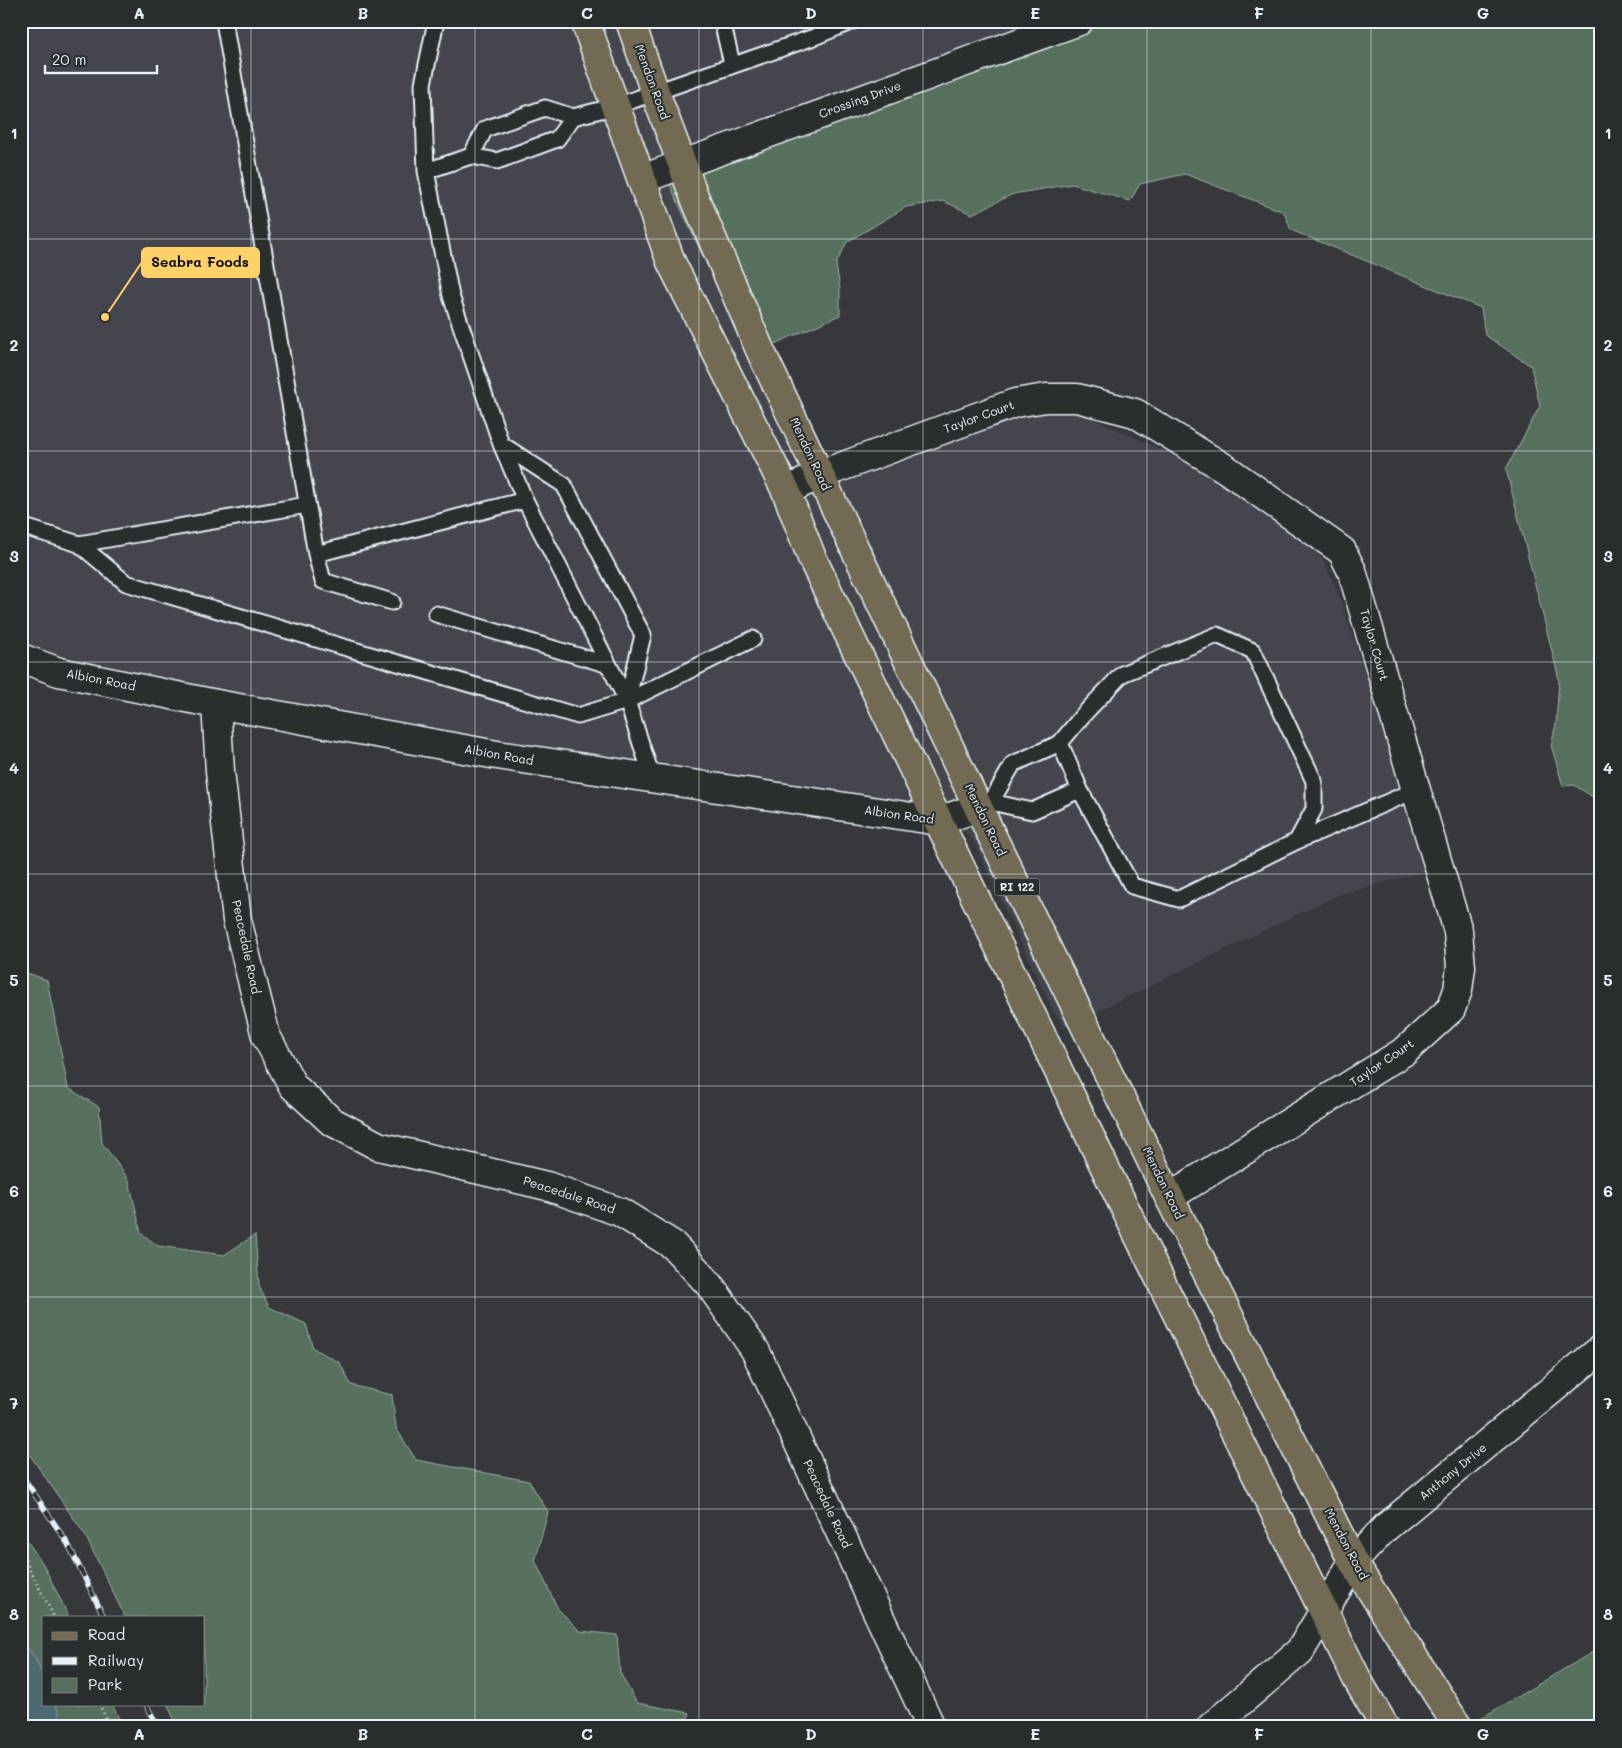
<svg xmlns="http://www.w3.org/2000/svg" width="1622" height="1748" viewBox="0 0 1622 1748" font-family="Mali,sans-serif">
	<rect width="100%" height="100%" fill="#36383c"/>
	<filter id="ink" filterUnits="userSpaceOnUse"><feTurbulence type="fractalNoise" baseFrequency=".02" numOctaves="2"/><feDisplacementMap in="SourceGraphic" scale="10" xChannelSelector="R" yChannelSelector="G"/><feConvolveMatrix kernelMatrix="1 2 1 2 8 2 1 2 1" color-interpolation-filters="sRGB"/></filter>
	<g filter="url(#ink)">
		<path fill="#45454d" d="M21 21H1055L669 183 802 477 1034 406 1074 410 1171 454 1300 531 1323 560 1337 589 1427 864 1423 872 1338 895 1065 1027 1054 1013 973 840 962 829 461 760 222 720 21 671Z"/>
		<path fill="#566f5d" stroke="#9fb0aa" d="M1055 21H1601V802L1574 785 1563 786 1551 745 1556 724 1559 679 1506 469 1540 406 1531 366 1485 335 1481 308 1291 230 1284 212 1185 174 1140 184 1130 201 1072 184 1013 194 972 214 943 201 906 207 847 242 836 264 840 289V315L761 350 731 317 669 183Z
			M21 971 47 980 68 1088 99 1107 102 1143 129 1180 141 1233 158 1246 224 1255 255 1235 259 1286 269 1307 306 1324 313 1348 340 1363 351 1385 392 1395 396 1428 416 1460 529 1481 548 1512 535 1561 558 1609 580 1631 617 1635 620 1673 637 1703 690 1713 684 1727H178L167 1704H204V1617H125L85 1535 21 1442Z
			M21 1532 43 1564 69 1617H44V1704H112L123 1727H49L21 1656Z
			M1601 1637V1727H1466L1593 1652Z"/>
		<path fill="#4d6972" stroke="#8b9fa8" d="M21 1638 36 1660 44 1678V1704H55L64 1727H21Z"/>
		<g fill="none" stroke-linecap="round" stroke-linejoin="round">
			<g stroke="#e8f1f8" stroke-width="19">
				<path id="service" d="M224 21 316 554 525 500
					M436 21 423 84 426 171 451 296 501 444 525 500 627 701 653 780
					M722 21 732 64
					M471 156 485 129 545 108 573 117 616 106 814 37 853 21
					M426 171 471 156 497 161 557 139 573 117
					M501 444 564 485 643 635 627 701
					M21 526 79 544 307 505
					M79 544 126 583 578 716 627 701 753 639
					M316 554 323 581 392 602
					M436 614 609 665
					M1060 743 1080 790
					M979 807 991 802 1032 811 1080 790 1132 886 1179 899 1297 841 1314 809V781L1253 651 1217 635 1122 674 1083 715 1060 743 1013 764 991 802
					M1297 841 1416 790"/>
			</g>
			<g stroke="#e8f1f8" stroke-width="31">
				<path id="minor" d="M642 179 1079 21
					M786 491 819 475 1015 403 1046 398H1077L1135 413 1226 469 1342 551 1352 571 1416 790 1458 931 1461 967 1458 990 1451 1009 1405 1051 1169 1197
					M216 704 220 771 237 920 266 1036 293 1086 331 1121 378 1146 547 1186 620 1212 673 1245 709 1284 755 1350 931 1727
					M1211 1727 1300 1651 1353 1562 1385 1528 1601 1349"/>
			</g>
			<g stroke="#e8f1f8" stroke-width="31">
				<path id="tertiary" d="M21 658 59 672 216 704 497 755 939 821 979 807"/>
			</g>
			<g stroke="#e8f1f8" stroke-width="31">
				<path id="primary" d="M585 21 671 262 786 491 812 558 1110 1178 1358 1681 1385 1727
					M630 21 655 92 696 201 760 350 989 830 1169 1197 1353 1562 1458 1727"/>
			</g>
			<path stroke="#e8f1f8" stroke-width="3" stroke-dasharray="1 4" stroke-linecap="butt" d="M21 1552 54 1617
				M99 1704 110 1727"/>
			<use href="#service" stroke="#2a2d2e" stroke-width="15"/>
			<use href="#minor" stroke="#2a2d2e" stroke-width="28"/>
			<use href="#tertiary" stroke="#2a2d2e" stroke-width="28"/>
			<use href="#primary" stroke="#736b52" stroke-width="28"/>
			<g stroke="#e8f1f8" stroke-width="5.5">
				<path id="rail" d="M21 1474 68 1544 104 1617
					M146 1704 158 1727"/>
			</g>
			<use href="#rail" stroke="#2a2d2e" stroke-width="4" stroke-dasharray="11" stroke-linecap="butt"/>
		</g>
	</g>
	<path fill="none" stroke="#e8f1f8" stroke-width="1" stroke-opacity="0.55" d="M251 21V1727M475 21V1727M699 21V1727M923 21V1727M1147 21V1727M1371 21V1727M21 239H1601M21 451H1601M21 662H1601M21 874H1601M21 1086H1601M21 1297H1601M21 1509H1601"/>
	<g text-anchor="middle" stroke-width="4" stroke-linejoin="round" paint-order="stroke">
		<rect fill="#2a2d2e" stroke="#afb6bb" stroke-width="1" x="994.5" y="878.5" width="45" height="17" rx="4"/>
		<g font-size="11" font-weight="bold" fill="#e8f1f8">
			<text x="1017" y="891">RI 122</text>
		</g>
		<g font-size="12" fill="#e8f1f8" stroke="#2a2d2e">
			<text transform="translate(652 82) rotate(70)" y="4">Mendon Road</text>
			<text transform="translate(860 100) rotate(-20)" y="4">Crossing Drive</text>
			<text transform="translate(979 417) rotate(-20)" y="4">Taylor Court</text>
			<text transform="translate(810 454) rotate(65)" y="4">Mendon Road</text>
			<text transform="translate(1374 645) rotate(74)" y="4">Taylor Court</text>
			<text transform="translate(101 680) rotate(11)" y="4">Albion Road</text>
			<text transform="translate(499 755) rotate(10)" y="4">Albion Road</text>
			<text transform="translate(899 815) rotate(8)" y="4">Albion Road</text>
			<text transform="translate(985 820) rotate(64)" y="4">Mendon Road</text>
			<text transform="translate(246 947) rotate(78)" y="4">Peacedale Road</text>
			<text transform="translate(1382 1063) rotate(-34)" y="4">Taylor Court</text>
			<text transform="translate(1163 1183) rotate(64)" y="4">Mendon Road</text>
			<text transform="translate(569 1195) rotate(18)" y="4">Peacedale Road</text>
			<text transform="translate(1453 1472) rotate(-39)" y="4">Anthony Drive</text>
			<text transform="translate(827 1504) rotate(65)" y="4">Peacedale Road</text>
			<text transform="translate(1346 1544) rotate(62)" y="4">Mendon Road</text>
		</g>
	</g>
	<path fill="none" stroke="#ffd166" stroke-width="2" d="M105 317L142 262"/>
	<circle fill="#ffd166" stroke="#2a2d2e" stroke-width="2" cx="105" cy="317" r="5"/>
	<rect fill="#ffd166" stroke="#ffd166" stroke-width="2" x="142" y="248" width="117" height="29" rx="5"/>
	<g font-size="14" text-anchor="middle" font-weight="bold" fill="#111">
		<text x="200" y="267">Seabra Foods</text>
	</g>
	<rect width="1622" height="1748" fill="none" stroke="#2a2d2e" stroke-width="55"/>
	<rect x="42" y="1616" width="162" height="90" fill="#2a2d2e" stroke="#767b7f"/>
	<rect x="52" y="1632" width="25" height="8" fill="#736b52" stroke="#767b7f"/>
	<text x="88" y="1640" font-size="15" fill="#e8f1f8">Road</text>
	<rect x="52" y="1657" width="25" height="8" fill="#e8f1f8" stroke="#767b7f"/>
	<text x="88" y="1666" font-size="15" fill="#e8f1f8">Railway</text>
	<rect x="52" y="1678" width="25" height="15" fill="#566f5d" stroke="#767b7f"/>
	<text x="88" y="1690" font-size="15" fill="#e8f1f8">Park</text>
	<path d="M45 65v8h112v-8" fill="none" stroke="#e8f1f8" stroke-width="2.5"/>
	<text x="52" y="65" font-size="15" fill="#e8f1f8" stroke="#2a2d2e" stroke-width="4" paint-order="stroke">20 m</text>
	<rect x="28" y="28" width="1566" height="1692" fill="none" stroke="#e8f1f8" stroke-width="2"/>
	<g font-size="16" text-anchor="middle" font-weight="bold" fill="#e8f1f8">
		<text x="139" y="19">A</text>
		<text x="363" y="19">B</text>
		<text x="587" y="19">C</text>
		<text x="811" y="19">D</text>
		<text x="1035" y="19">E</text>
		<text x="1259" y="19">F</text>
		<text x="1483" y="19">G</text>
		<text x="14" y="139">1</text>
		<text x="1608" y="139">1</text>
		<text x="14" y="351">2</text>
		<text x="1608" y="351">2</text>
		<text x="14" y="562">3</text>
		<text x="1608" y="562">3</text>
		<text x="14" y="774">4</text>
		<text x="1608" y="774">4</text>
		<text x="14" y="986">5</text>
		<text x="1608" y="986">5</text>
		<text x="14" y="1197">6</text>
		<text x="1608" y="1197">6</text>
		<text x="14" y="1409">7</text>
		<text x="1608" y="1409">7</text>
		<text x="14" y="1620">8</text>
		<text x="1608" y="1620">8</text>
		<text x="139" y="1740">A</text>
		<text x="363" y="1740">B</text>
		<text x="587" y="1740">C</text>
		<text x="811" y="1740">D</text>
		<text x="1035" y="1740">E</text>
		<text x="1259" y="1740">F</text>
		<text x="1483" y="1740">G</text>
	</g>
</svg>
